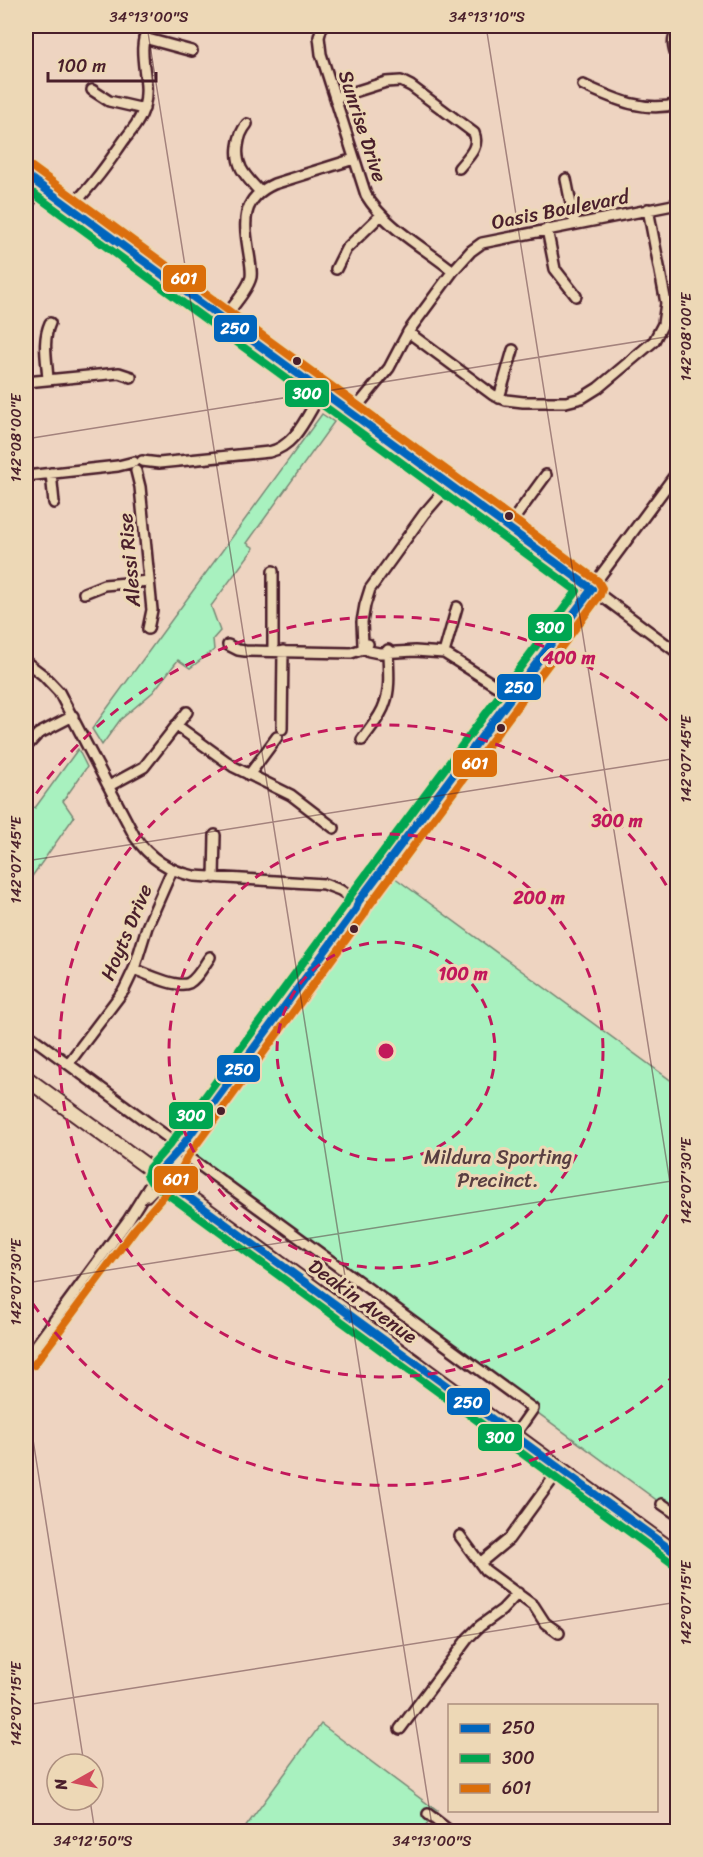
<svg xmlns="http://www.w3.org/2000/svg" width="703" height="1857" viewBox="0 0 703 1857" font-family="Sriracha,sans-serif">
	<rect width="100%" height="100%" fill="#eed4c1"/>
	<filter id="ink" filterUnits="userSpaceOnUse"><feTurbulence type="fractalNoise" baseFrequency=".0167" numOctaves="2"/><feDisplacementMap in="SourceGraphic" scale="12" xChannelSelector="R" yChannelSelector="G"/><feConvolveMatrix kernelMatrix="1 2 1 2 8 2 1 2 1" color-interpolation-filters="sRGB"/></filter>
	<g filter="url(#ink)">
		<path fill="#a8f1bf" stroke="#798875" stroke-width="1.5" d="M322 414 334 422 247 543 254 548 211 606 220 631 213 639 214 650 190 668 178 660 153 692 120 720 102 745 92 729Z
			M78 749 87 767 63 801 74 817 26 885V802L35 808Z
			M383 869 677 1085V1515L179 1150Z
			M321 1724 437 1811 422 1831 242 1832Z"/>
		<g fill="none" stroke-linecap="round" stroke-linejoin="round">
			<g stroke="#4a1f2b" stroke-width="14">
				<path id="minor" d="M322 26 319 37 321 54 366 195C386 228 424 247 453 271
					M678 30C670 41 674 50 678 62
					M144 38 192 51
					M583 85C614 99 643 113 678 104
					M92 90 109 101 144 109
					M335 98 386 82 401 81 411 86 474 133C480 147 468 157 459 168
					M247 124C241 131 239 137 238 146 235 168 247 177 260 192
					M26 175 576 577 678 653
					M566 179 575 224
					M26 206 41 187
					M71 208C79 198 87 190 95 180 106 167 115 153 125 139 133 129 141 119 144 107 152 80 134 51 149 26
					M547 229 555 269 576 296
					M336 269 346 249 381 215
					M223 320C231 308 248 290 251 277 252 269 250 261 249 254 244 223 240 199 274 184L354 159
					M408 332 493 395 506 400 523 402H566L582 398 598 388 654 341 663 324 666 303 648 209
					M48 380C47 360 42 341 50 323
					M26 382 119 373 131 377
					M499 398 513 350
					M351 414 389 368 408 332 453 271 471 251 482 243 678 204
					M142 461 159 463 269 452C297 446 307 414 322 392
					M136 471 140 487 152 610 148 629
					M51 473 54 503
					M26 476 118 466 134 462
					M449 485 424 514 370 589 365 605 362 622 363 645 369 651 379 653 415 651 444 653 512 696
					M508 527 546 475
					M84 593 104 585 149 581
					M228 645 238 650 245 651 351 653 366 648 368 644
					M273 651V571
					M444 653 457 607
					M26 662 43 675 59 692 135 837C150 859 169 871 194 876L324 884 340 890 358 902
					M176 725 234 767 291 795 334 828
					M282 729 283 651
					M362 740C370 728 381 717 385 703 391 687 388 667 388 650
					M26 747 38 734 73 716
					M249 775 277 737
					M109 786 144 767 187 712
					M214 878 215 835
					M134 969C147 974 177 989 189 983 198 978 204 965 210 957
					M26 1033 181 1147
					M68 1064 124 990 134 969 147 927 172 870
					M179 1150 533 1409 514 1436
					M147 1196 164 1179 175 1160
					M127 1222 157 1174 179 1150 356 909 358 902 383 869 678 471
					M26 1359 129 1219
					M662 1504 678 1515
					M460 1536 485 1570 534 1606 545 1623 559 1633
					M480 1563 509 1539 560 1469
					M400 1729 468 1638 480 1626 502 1610 518 1593
					M428 1814 451 1832"/>
			</g>
			<g stroke="#4a1f2b" stroke-width="18">
				<path id="highway" d="M26 1078 678 1555"/>
			</g>
			<use href="#minor" stroke="#edd8b6" stroke-width="9"/>
			<use href="#highway" stroke="#edd8b6" stroke-width="14"/>
			<g stroke="#edd8b6" stroke-width="12">
				<path id="bus-1" d="M26 175 592 589 358 902 356 909 179 1150 157 1174 678 1555"/>
			</g>
			<g stroke="#edd8b6" stroke-width="12">
				<path id="bus-2" d="M26 188 577 591 350 896 346 904 171 1143 149 1168 147 1175 151 1182 672 1563"/>
			</g>
			<g stroke="#edd8b6" stroke-width="12">
				<path id="bus-3" d="M32 167 598 581 602 588 600 595 368 907 364 915 188 1156 173 1185 135 1229 34 1365"/>
			</g>
			<use href="#bus-1" stroke="#0065bd" stroke-width="8"/>
			<use href="#bus-2" stroke="#00a651" stroke-width="8"/>
			<use href="#bus-3" stroke="#db6e09" stroke-width="8"/>
		</g>
	</g>
	<path fill="none" stroke="#4a1f2b" stroke-width="1.5" stroke-opacity="0.45" d="M147 26 433 1832M486 26 678 1233M26 439 678 335M26 861 678 758M26 1283 678 1180M26 1395 84 1764M26 1705 678 1602M90 1800 95 1832"/>
	<g fill="none" stroke="#c2185b" stroke-width="3" stroke-dasharray="10 8">
		<circle cx="386" cy="1051" r="109"/>
		<circle cx="386" cy="1051" r="217"/>
		<path d="M676 1199A326 326 0 1 1 676 903"/>
		<path d="M676 1374A434 434 0 0 1 26 1294M26 808A434 434 0 0 1 676 728"/>
	</g>
	<g fill="#4a1f2b" stroke="#edd8b6" stroke-width="2">
		<circle cx="297" cy="361" r="5"/>
		<circle cx="509" cy="516" r="5"/>
		<circle cx="501" cy="728" r="5"/>
		<circle cx="354" cy="929" r="5"/>
		<circle cx="221" cy="1111" r="5"/>
	</g>
	<g text-anchor="middle" stroke-width="6" stroke-linejoin="round" paint-order="stroke">
		<g font-size="20" fill="#4a1f2b" stroke="#edd8b6">
			<text transform="translate(363 126) rotate(72)" y="7">Sunrise Drive</text>
			<text transform="translate(560 209) rotate(-11)" y="7">Oasis Boulevard</text>
			<text transform="translate(129 560) rotate(-95)" y="7">Alessi Rise</text>
			<text transform="translate(126 932) rotate(-67)" y="7">Hoyts Drive</text>
			<text transform="translate(363 1301) rotate(36)" y="7">Deakin Avenue</text>
		</g>
		<g font-size="20" fill="#583e41" stroke="#edd8b6">
			<text x="498" y="1164">Mildura Sporting<tspan x="498" dy="23">Precinct.</tspan></text>
		</g>
	</g>
	<circle cx="386" cy="1051" r="9" fill="#c2185b" stroke="#edd8b6" stroke-width="3"/>
	<g font-size="18" text-anchor="middle" font-weight="bold" fill="#c2185b" stroke="#edd8b6" stroke-width="6" stroke-linejoin="round" paint-order="stroke">
		<text x="569" y="664">400 m</text>
		<text x="617" y="827">300 m</text>
		<text x="539" y="904">200 m</text>
		<text x="463" y="980">100 m</text>
	</g>
	<g stroke="#edd8b6" stroke-width="2">
		<rect x="162" y="264" width="45" height="29" rx="6" fill="#db6e09"/>
		<rect x="213" y="314" width="45" height="29" rx="6" fill="#0065bd"/>
		<rect x="284" y="379" width="46" height="29" rx="6" fill="#00a651"/>
		<rect x="527" y="613" width="46" height="29" rx="6" fill="#00a651"/>
		<rect x="496" y="673" width="46" height="28" rx="6" fill="#0065bd"/>
		<rect x="452" y="749" width="46" height="29" rx="6" fill="#db6e09"/>
		<rect x="216" y="1054" width="45" height="29" rx="6" fill="#0065bd"/>
		<rect x="168" y="1101" width="46" height="29" rx="6" fill="#00a651"/>
		<rect x="153" y="1165" width="46" height="29" rx="6" fill="#db6e09"/>
		<rect x="446" y="1387" width="45" height="29" rx="6" fill="#0065bd"/>
		<rect x="477" y="1423" width="46" height="29" rx="6" fill="#00a651"/>
	</g>
	<g font-size="16" text-anchor="middle" font-weight="bold" fill="#fff">
		<text x="184" y="284">601</text>
		<text x="235" y="334">250</text>
		<text x="307" y="399">300</text>
		<text x="550" y="633">300</text>
		<text x="519" y="693">250</text>
		<text x="475" y="769">601</text>
		<text x="239" y="1075">250</text>
		<text x="191" y="1121">300</text>
		<text x="176" y="1185">601</text>
		<text x="468" y="1408">250</text>
		<text x="500" y="1443">300</text>
	</g>
	<rect width="703" height="1857" fill="none" stroke="#edd8b6" stroke-width="66"/>
	<rect x="448" y="1704" width="210" height="108" fill="#edd8b6" stroke="#ac8e7e" stroke-width="1.5"/>
	<rect x="460" y="1724" width="30" height="9" fill="#0065bd" stroke="#ac8e7e" stroke-width="1.5"/>
	<text x="502" y="1734" font-size="18" fill="#4a1f2b">250</text>
	<rect x="460" y="1754" width="30" height="9" fill="#00a651" stroke="#ac8e7e" stroke-width="1.5"/>
	<text x="502" y="1764" font-size="18" fill="#4a1f2b">300</text>
	<rect x="460" y="1784" width="30" height="9" fill="#db6e09" stroke="#ac8e7e" stroke-width="1.5"/>
	<text x="502" y="1794" font-size="18" fill="#4a1f2b">601</text>
	<g transform="translate(75 1782) rotate(261)"><circle r="28" fill="#edd8b6" stroke="#ac8e7e" stroke-width="1.5"/>
	<path d="M0-4.5L10 22L0 15L-10 22Z" fill="#d1495b"/>
	<text y="-9" font-size="16" font-weight="bold" text-anchor="middle" fill="#4a1f2b">N</text>
	</g>
	<path d="M48 72v9h108v-9" fill="none" stroke="#4a1f2b" stroke-width="3"/>
	<text x="57" y="72" font-size="18" fill="#4a1f2b" stroke="#edd8b6" stroke-width="4.5" paint-order="stroke">100 m</text>
	<rect x="33" y="33" width="637" height="1791" fill="none" stroke="#4a1f2b" stroke-width="2"/>
	<g font-size="15" text-anchor="middle" fill="#4a1f2b">
		<text x="149" y="22">34°13'00"S</text>
		<text x="487" y="22">34°13'10"S</text>
		<text transform="translate(686 337) rotate(-90)" y="5">142°08'00"E</text>
		<text transform="translate(16 438) rotate(-90)" y="5">142°08'00"E</text>
		<text transform="translate(686 759) rotate(-90)" y="5">142°07'45"E</text>
		<text transform="translate(16 860) rotate(-90)" y="5">142°07'45"E</text>
		<text transform="translate(686 1181) rotate(-90)" y="5">142°07'30"E</text>
		<text transform="translate(16 1282) rotate(-90)" y="5">142°07'30"E</text>
		<text transform="translate(686 1603) rotate(-90)" y="5">142°07'15"E</text>
		<text transform="translate(16 1704) rotate(-90)" y="5">142°07'15"E</text>
		<text x="93" y="1846">34°12'50"S</text>
		<text x="432" y="1846">34°13'00"S</text>
	</g>
</svg>
